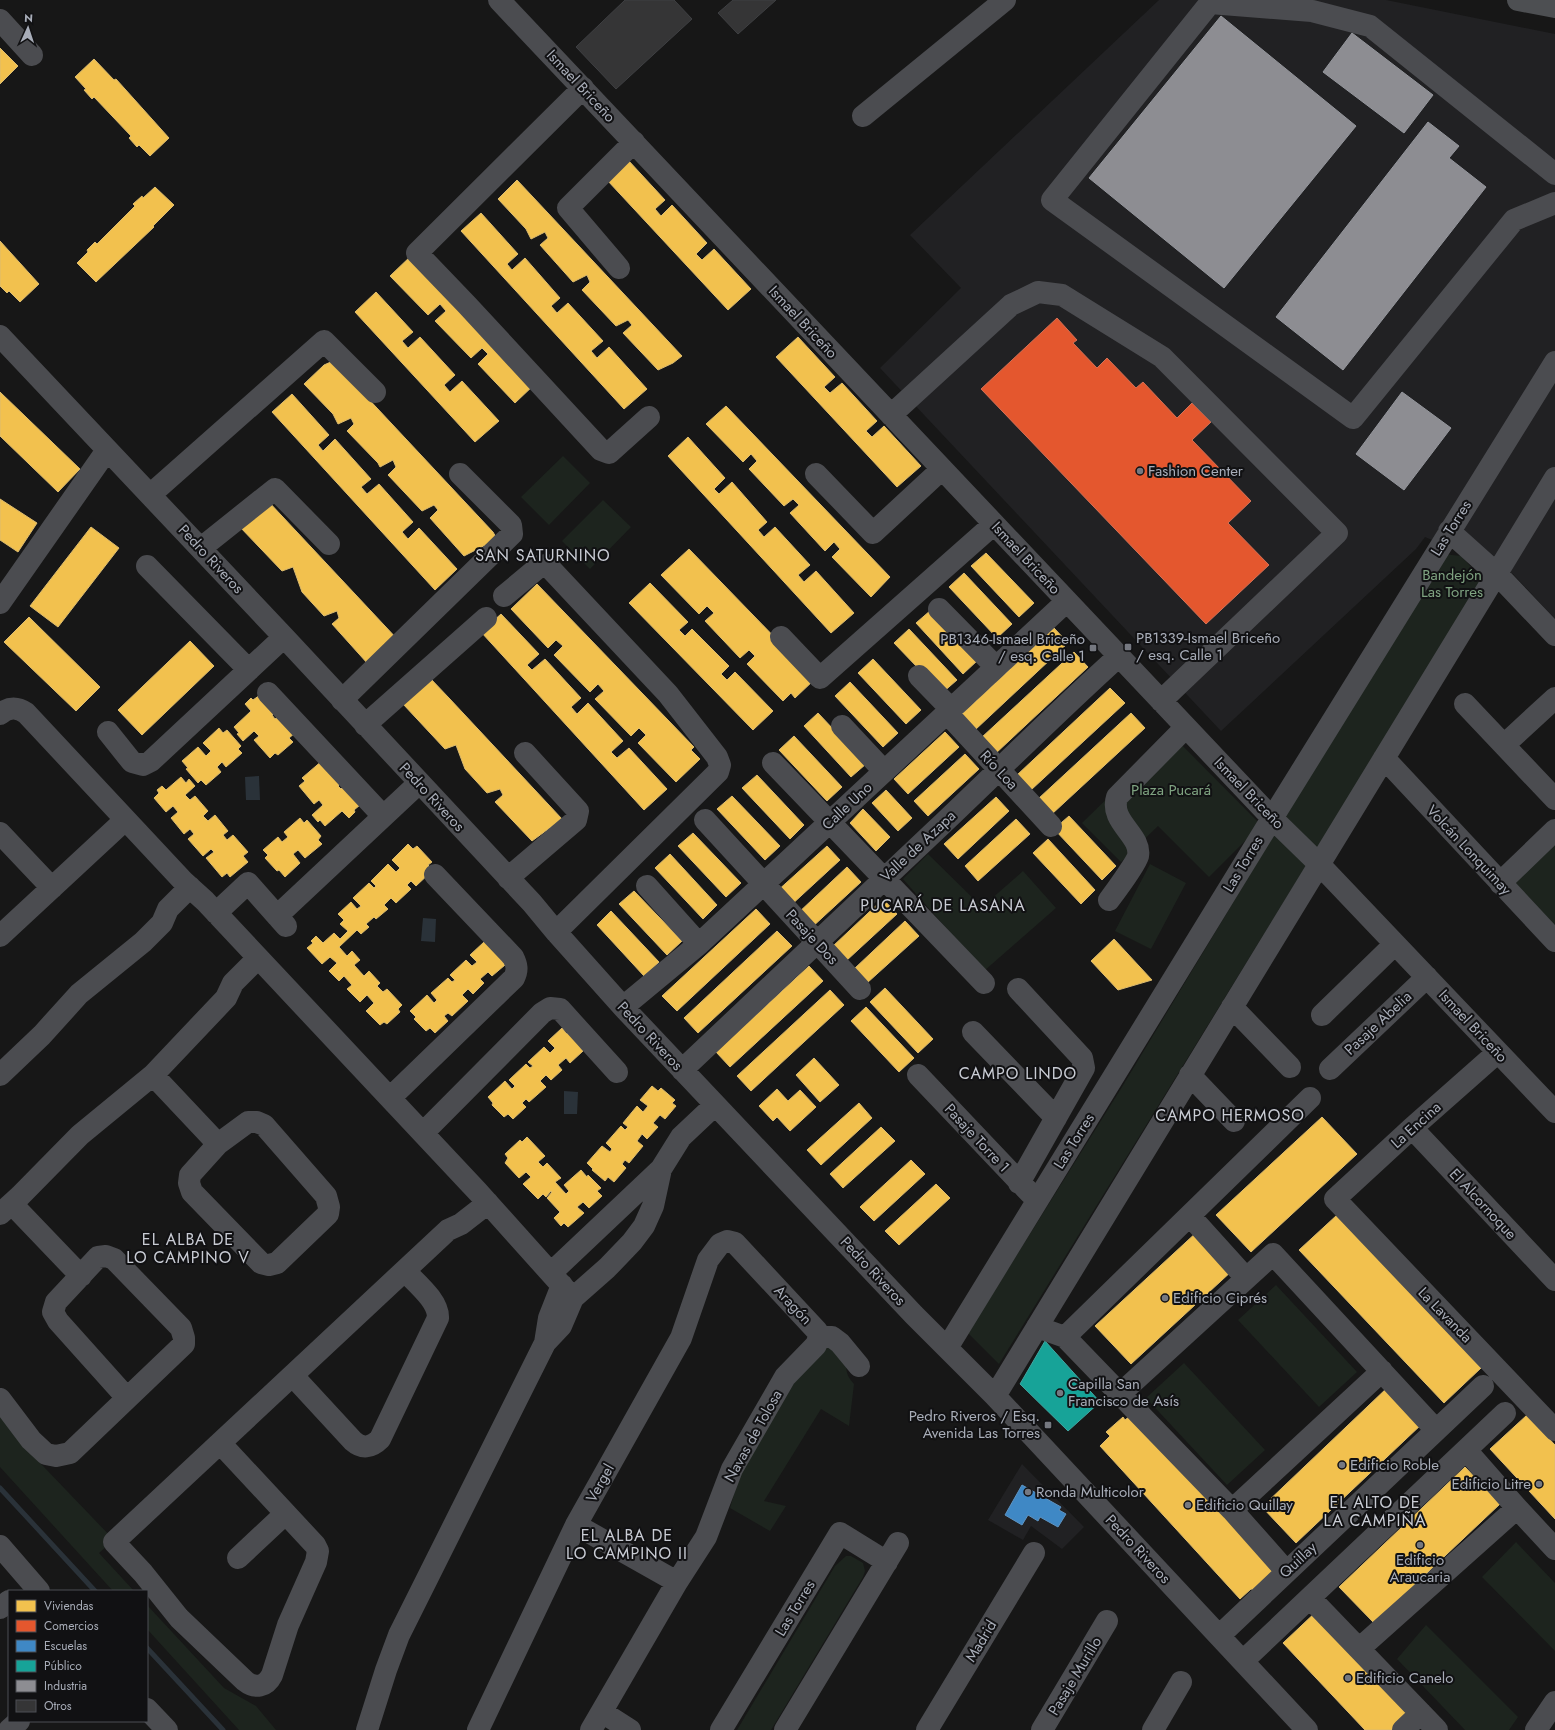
<svg xmlns="http://www.w3.org/2000/svg" width="1555" height="1730" viewBox="0 0 1555 1730" font-family="Jost,sans-serif">
	<rect width="100%" height="100%" fill="#171717"/>
	<path fill="#212123" d="M1159 0H1386L1555 34V619L1513 574 1425 537 1416 549 1221 731 880 368 961 288 910 235Z
		M1022 1464 1084 1527 1062 1549 1031 1526 1023 1540 988 1520Z"/>
	<path fill="#1d241e" d="M563 456 590 483 549 525 521 497Z
		M603 500 631 527 590 569 562 541Z
		M1443 554 1461 556 1472 568 1481 582 999 1364 968 1333 1122 1087Z
		M1172 735 1261 825 1209 877 1158 826 1121 862 1082 823Z
		M1555 843V924L1554 925 1513 883Z
		M928 854 982 907 1023 871 1056 908 984 971 903 879Z
		M1150 864 1186 883 1151 949 1115 931Z
		M1276 1285 1357 1372 1319 1407 1238 1320Z
		M830 1344 847 1360C845 1371 847 1376 854 1384L849 1426 821 1409 764 1501 786 1506 770 1531 730 1508 741 1470 786 1392Z
		M1184 1363 1265 1450 1227 1485 1146 1398Z
		M0 1407 20 1442 114 1540 99 1553 134 1591H113L0 1467Z
		M1516 1542 1555 1583V1651L1482 1577Z
		M846 1556H851L863 1563 865 1571 863 1577 771 1730H737L835 1566Z
		M147 1605 224 1688 256 1706 276 1730H239L147 1629Z
		M1426 1625 1518 1717 1509 1730H1465L1397 1659Z"/>
	<path fill="#2a3239" d="M259 776 260 800H246L245 777Z
		M423 918 436 919 435 942 421 941Z
		M564 1091 578 1092 577 1114H564Z"/>
	<path fill="#f2c14e" stroke="#dcbb6e" d="M0 48 18 66 0 84Z
		M94 59 114 80 116 79 169 138 150 156 139 145 137 147 129 138 131 136 94 97 92 99 84 90 86 89 75 77Z
		M628 160 665 200 655 209 661 216 672 205 707 243 696 254 702 260 714 249 751 289 728 310 607 180Z
		M517 180 682 356 673 363 658 370 623 333 632 325 628 320 616 326 582 290 590 282 587 275 573 282 540 245 548 238 545 232 531 239 526 229 498 199Z
		M155 187 174 205 153 226 154 227 96 282 77 263 88 252 87 250 95 242 97 244 135 206 133 204 142 196 143 198Z
		M481 213 518 254 507 264 512 270 525 258 560 298 551 306 557 313 568 303 603 341 591 351 597 358 609 347 647 389 624 409 461 231Z
		M0 241 39 284 20 302 9 291 7 293 0 286Z
		M413 254 536 383 515 403 478 364 488 354 482 348 471 358 435 321 446 311 440 304 428 315 390 276Z
		M376 292 413 332 402 341 408 348 420 337 455 375 444 385 450 392 462 381 499 421 475 442 355 312Z
		M798 337 835 377 824 387 830 393 842 383 877 421 866 431 872 437 884 426 921 466 897 487 776 357Z
		M333 361 493 532 497 539 464 556 430 518 438 510 434 505 422 511 388 475 396 467 393 460 380 467 378 463 347 431 354 424 351 418 338 424 333 414 304 384 324 365Z
		M0 392 80 469 58 492 0 436Z
		M292 394 329 435 318 445 323 451 335 439 371 479 361 487 367 494 379 484 413 522 402 532 408 539 419 528 457 569 435 590 272 412Z
		M726 406 890 577 871 597 832 557 840 549 834 542 825 551 790 513 799 505 793 499 784 506 749 469 757 461 751 454 743 462 706 424Z
		M688 437 725 478 714 489 719 494 732 482 767 522 758 530 764 537 775 527 810 565 798 575 804 582 816 571 854 613 831 633 668 456Z
		M0 499 37 523 18 552 0 540Z
		M267 500 399 641 368 664 332 624 339 618 337 611 324 616 302 592 293 567 282 571 239 526Z
		M91 527 119 548 58 627 30 606Z
		M689 549 815 679 795 698 791 693 783 701 747 664 755 656 749 650 740 658 705 621 714 613 707 606 699 614 661 575Z
		M986 553 1034 603 1019 617 971 566Z
		M964 573 1012 624 997 638 949 587Z
		M650 583 688 622 679 630 685 636 692 629 729 666 721 674 727 680 735 672 773 711 753 730 629 603Z
		M537 584 694 747 691 750 700 759 676 782 638 743 646 735 639 728 631 736 595 699 604 691 598 684 590 692 554 655 563 646 556 640 548 648 511 609Z
		M931 610 978 660 963 674 916 623Z
		M501 614 539 654 527 665 532 670 545 659 581 698 571 707 577 714 588 703 623 741 611 752 617 758 629 748 667 789 644 810 481 632Z
		M29 617 100 687 76 711 4 642Z
		M1054 628 1068 643 975 730 961 715Z
		M909 629 957 680 942 693 894 643Z
		M190 641 214 666 142 735 118 710Z
		M1074 652 1088 667 995 754 981 738Z
		M873 659 921 710 906 724 858 673Z
		M430 678 449 698 562 819 532 841 495 802 503 795 500 789 487 793 465 769 456 745 445 749 403 704Z
		M850 682 898 733 883 747 835 696Z
		M1110 688 1125 703 1031 790 1017 775Z
		M260 695 275 712 272 715 275 719 279 716 295 733 289 738 293 742 278 755 275 753 270 758 254 740 259 736 254 731 243 741 237 734 239 733 234 727 251 711 245 704 251 698 253 700Z
		M818 713 866 764 851 777 804 726Z
		M1131 713 1145 728 1052 814 1038 799Z
		M219 728 223 733 227 730 241 746 238 749 242 753 226 767 222 762 217 767 221 772 206 785 201 780 198 783 186 769 188 768 182 761 198 747 206 756 211 751 203 743Z
		M945 732 959 747 908 794 894 779Z
		M794 736 842 787 827 801 779 750Z
		M965 754 979 769 928 816 914 801Z
		M323 760 342 782 338 786 341 789 344 786 360 805 354 810 355 812 349 818 342 811 325 826 320 820 318 822 312 815 323 805 319 800 314 804 299 786 305 781 302 778Z
		M757 775 804 825 790 839 742 788Z
		M181 777 186 783 189 779 195 786 185 795 190 800 195 796 208 811 203 816 208 821 215 815 228 831 223 835 227 840 233 835 248 852 243 856 248 862 230 877 227 873 222 877 206 858 214 852 211 849 203 856 188 839 194 834 190 829 184 834 171 818 178 812 173 806 166 812 154 798 159 793 157 790 162 786 166 790Z
		M886 790 912 818 898 831 872 803Z
		M732 796 780 846 765 860 717 809Z
		M996 797 1009 811 958 859 944 844Z
		M863 809 890 837 876 851 850 823Z
		M1069 816 1116 866 1102 880 1054 829Z
		M300 818 304 823 307 820 321 836 318 840 322 844 305 858 298 850 293 854 300 863 285 877 279 870 277 871 265 858 268 855 263 850 278 837 282 842 288 837 284 832Z
		M1016 819 1030 834 978 881 965 866Z
		M693 833 741 883 726 897 678 846Z
		M1048 839 1095 890 1081 904 1033 853Z
		M408 844 413 849 417 846 432 862 428 865 433 870 416 886 411 881 407 885 411 889 396 903 391 898 384 905 388 909 376 919 374 917 366 924 369 927 361 934 357 930 339 947 347 956 352 951 360 960 354 965 364 976 369 971 380 983 377 986 383 992 387 989 402 1005 398 1009 400 1012 387 1024 384 1022 380 1025 366 1011 374 1003 367 995 360 1002 347 989 352 985 344 976 339 981 329 971 337 963 330 957 322 964 307 948 313 943 311 941 316 936 323 943 334 933 340 939 348 931 340 924 344 920 338 914 351 902 357 909 361 906 353 898 369 883 374 888 376 886 371 881 388 864 396 872 400 868 392 860Z
		M827 846 840 860 789 907 775 893Z
		M670 854 717 905 703 919 655 868Z
		M847 867 861 882 810 929 796 915Z
		M634 891 682 941 667 955 619 904Z
		M883 899 897 914 846 961 832 947Z
		M756 909 770 924 677 1011 662 996Z
		M611 911 659 962 644 976 597 925Z
		M905 921 919 936 867 983 854 969Z
		M777 931 792 946 698 1033 684 1018Z
		M1114 939 1152 980 1118 990 1091 961Z
		M484 942 505 958 502 961 505 965 492 976 488 972 480 979 484 983 473 994 468 989 462 995 468 1001 452 1016 448 1013 444 1016 448 1021 435 1033 430 1028 426 1031 414 1019 416 1017 410 1011 427 995 434 1003 437 1000 431 993 448 978 452 982 455 980 450 975 466 960 472 966 477 962 470 955Z
		M809 966 823 981 730 1067 716 1052Z
		M885 988 933 1039 918 1053 870 1002Z
		M830 990 844 1005 751 1091 737 1076Z
		M866 1007 914 1058 899 1072 851 1021Z
		M562 1028 567 1034 570 1031 583 1045 580 1047 583 1051 570 1063 566 1058 558 1065 562 1070 551 1080 546 1075 540 1081 546 1087 529 1102 526 1099 522 1103 526 1107 513 1119 508 1114 504 1117 492 1105 493 1103 488 1097 505 1081 512 1089 515 1086 509 1080 526 1064 530 1068 533 1066 528 1062 544 1047 550 1053 555 1048 548 1041Z
		M814 1058 839 1085 820 1102 796 1075Z
		M652 1086 658 1091 661 1088 675 1100 672 1103 676 1106 665 1119 660 1115 653 1123 658 1127 647 1139 642 1134 637 1141 643 1146 629 1163 625 1160 622 1164 626 1168 614 1182 608 1177 605 1181 592 1170 593 1169 587 1163 602 1146 610 1152 612 1149 606 1143 621 1126 625 1130 628 1127 623 1123 637 1106 643 1112 648 1106 640 1100Z
		M777 1089 788 1101 800 1090 816 1107 790 1131 777 1117 773 1121 759 1106Z
		M859 1103 872 1118 821 1165 807 1150Z
		M1322 1117 1357 1154 1251 1252 1216 1215Z
		M881 1127 895 1141 843 1188 830 1174Z
		M527 1137 545 1156 538 1162 543 1167 547 1163 561 1178 555 1182 566 1194 569 1191 564 1185 581 1170 587 1177 588 1175 601 1188 597 1191 602 1196 589 1208 583 1202 577 1207 584 1213 568 1227 564 1223 561 1226 554 1218 560 1212 547 1198 552 1192 551 1191 546 1197 543 1194 538 1199 523 1184 531 1177 526 1172 519 1178 505 1163 508 1158 505 1154 520 1140 522 1142Z
		M911 1160 925 1174 874 1221 860 1207Z
		M936 1184 950 1198 899 1245 885 1231Z
		M1337 1215 1481 1368 1444 1403 1299 1250Z
		M1198 1231 1234 1269 1131 1364 1095 1326Z
		M1388 1387 1423 1423 1296 1543 1262 1507Z
		M1135 1412 1278 1564 1255 1590 1251 1589 1240 1599 1100 1446 1110 1436 1106 1432 1123 1417 1125 1420Z
		M1527 1415 1555 1445V1519L1490 1449Z
		M1465 1467 1500 1504 1374 1623 1339 1587Z
		M1318 1610 1414 1713 1395 1730H1365L1283 1643Z"/>
	<path fill="#e4572e" stroke="#d27157" d="M1057 318 1077 340 1073 343 1097 368 1107 358 1136 388 1143 382 1177 418 1192 403 1211 422 1192 440 1251 501 1228 523 1269 565 1206 624 981 389Z"/>
	<path fill="#3f88c5" stroke="#5e93c1" d="M1022 1485 1061 1507 1059 1510 1066 1514 1058 1527 1040 1517 1038 1521 1028 1515 1022 1525 1005 1515Z"/>
	<path fill="#17a398" stroke="#42a6a2" d="M1045 1341 1100 1402 1068 1431 1020 1384Z"/>
	<path fill="#8d8d92" stroke="#95979d" d="M1221 16 1356 126 1224 288 1089 178Z
		M1352 33 1433 95 1404 133 1323 72Z
		M1428 122 1459 146 1449 158 1486 187 1343 370 1276 317Z
		M1402 392 1451 428 1404 490 1356 454Z"/>
	<g fill="none" stroke-linecap="round" stroke-linejoin="round">
		<path stroke="#2a3239" stroke-width="5" d="M0 1488 95 1591
			M147 1648 223 1730"/>
	</g>
	<path fill="#353536" stroke="#3f4043" d="M625 0H674L692 19 616 89 576 47Z
		M733 0H776L738 34 718 13Z"/>
	<g fill="none" stroke-linecap="round" stroke-linejoin="round">
		<path stroke="#4b4c50" stroke-width="22" d="M499 0 1272 818 1319 864 1555 1112
			M0 20 32 55
			M583 88 417 253 467 305 601 450 609 453 649 417
			M863 116 1005 0
			M1555 174 1370 26 1312 11 1210 3 1052 200 1353 418 1514 220 1555 203
			M619 268 568 208 634 142
			M0 336 284 637 532 903 556 932 623 1007 914 1315 995 1396 1307 1730
			M891 415 1011 305 1038 292 1062 295 1162 357 1337 533 1161 701
			M816 474 873 533 942 469
			M150 495 324 341 375 392
			M1449 531 1497 574 1555 635
			M201 548 275 489 329 544
			M147 566 249 670
			M504 596 540 566 547 565 668 694 717 757 720 765 718 772 556 932
			M0 603 107 450
			M939 609 996 667
			M781 637 820 678 994 524
			M919 676 951 709
			M268 693 383 816
			M342 700 512 534 511 525 460 474
			M1465 704 1555 799
			M947 713 1051 826
			M0 714C9 707 17 707 26 713L184 882 205 901 478 1192 573 1298
			M365 725 486 618
			M842 726 884 771
			M108 732 132 762 143 765 151 761 284 637
			M1504 745 1555 698
			M1384 758 1555 941
			M773 763 984 983
			M705 820 860 989
			M0 833 52 888
			M508 878 576 820 578 811 525 753
			M1500 883 1555 830
			M647 886 699 944
			M1109 900C1115 892 1136 863 1138 856 1142 835 1109 822 1117 797L1186 727
			M216 913 248 883 286 926
			M277 916 419 783
			M0 936 125 820
			M1018 989 1082 1058 1084 1068 1019 1183
			M623 1007 699 944 1067 601
			M1232 1007 1290 1067
			M1322 1015 1395 944
			M973 1032 1056 1118
			M1498 1052 1412 1128 1335 1199 1555 1430
			M1330 1069 1427 977
			M682 1070C767 989 852 909 937 829 998 771 1057 712 1119 656
			M0 1075 42 1035 79 994 143 942 162 923 168 909 190 887
			M153 1075 218 1144
			M918 1075 1030 1193
			M1190 1075 1234 1121
			M390 1098 514 978C518 970 517 965 513 957L435 875
			M248 1122H257L264 1125 326 1196 329 1207 328 1214 277 1263 269 1265 261 1263 192 1192 189 1183 190 1175 218 1144Z
			M1412 1128 1555 1280
			M423 1133 542 1013 550 1008 560 1009 617 1072
			M12 1204 81 1276
			M0 1214 20 1196 80 1135 153 1075 226 998 233 983 258 958
			M1190 1216 1246 1278
			M551 1273 661 1169 681 1137 715 1105
			M1037 1327 1065 1337 1310 1098
			M819 1337H832L840 1343 859 1366
			M1065 1337 1232 1510 1286 1571
			M545 1343 549 1318 562 1285
			M947 1348 1263 833 1555 362
			M293 1376 353 1441C362 1449 371 1448 380 1439L438 1318C439 1301 416 1283 405 1271
			M1120 1394 1273 1254 1436 1430
			M995 1396 1555 478
			M0 1399 31 1440 46 1454 56 1456 70 1453 184 1344V1338L181 1328 114 1259 106 1256 98 1257 56 1302 53 1312 58 1321 127 1398
			M221 1444 315 1545 318 1551 316 1562 288 1625 272 1675C266 1687 255 1689 245 1681L179 1618 143 1573 114 1542 448 1230 461 1224 488 1203
			M1466 1450 1517 1508
			M1232 1510 1382 1371
			M576 1525 677 1582
			M0 1546 39 1591
			M238 1558 285 1514
			M1310 1598 1437 1730
			M0 1608 9 1601
			M1219 1636 1483 1386
			M1360 1648 1517 1508 1555 1549
			M1243 1661 1505 1413
			M147 1709 167 1730
			M602 1712 630 1730
			M9 1730 19 1721
			M367 1730 386 1670 399 1635 545 1343 561 1326 573 1298 607 1268 632 1242 644 1226 653 1206 661 1169
			M478 1730 576 1525 681 1338 708 1260 720 1244 727 1241 735 1243 817 1331 819 1337
			M591 1730 677 1582 706 1537 732 1469 785 1377 816 1345 819 1337
			M721 1730 840 1533 887 1562
			M785 1730 898 1543
			M927 1730 1034 1553
			M1042 1730 1107 1621
			M1153 1730 1181 1682
			M1403 1730 1421 1713
			M1536 1730 1555 1702"/>
		<path stroke="#4d4f52" stroke-width="22" d="M1518 0 1555 7"/>
	</g>
	<g fill="#757880" stroke="#111113" stroke-width="1.5">
		<circle cx="1140" cy="471" r="4"/>
		<rect x="1124" y="643" width="8" height="8" rx="2"/>
		<rect x="1089" y="644" width="8" height="8" rx="2"/>
		<circle cx="1165" cy="1298" r="4"/>
		<circle cx="1060" cy="1393" r="4"/>
		<rect x="1044" y="1421" width="8" height="8" rx="2"/>
		<circle cx="1342" cy="1465" r="4"/>
		<circle cx="1539" cy="1484" r="4"/>
		<circle cx="1028" cy="1492" r="4"/>
		<circle cx="1188" cy="1505" r="4"/>
		<circle cx="1420" cy="1545" r="4"/>
		<circle cx="1348" cy="1678" r="4"/>
	</g>
	<g text-anchor="middle" stroke-width="4" stroke-linejoin="round" paint-order="stroke">
		<g font-size="15" fill="#a8adb8" stroke="#111113">
			<text transform="translate(581 86) rotate(47)" y="5">Ismael Briceño</text>
			<text transform="translate(803 322) rotate(47)" y="5">Ismael Briceño</text>
			<text transform="translate(1451 528) rotate(-58)" y="5">Las Torres</text>
			<text transform="translate(1026 558) rotate(47)" y="5">Ismael Briceño</text>
			<text transform="translate(211 559) rotate(47)" y="5">Pedro Riveros</text>
			<text transform="translate(999 770) rotate(47)" y="5">Río Loa</text>
			<text transform="translate(1249 793) rotate(46)" y="5">Ismael Briceño</text>
			<text transform="translate(432 797) rotate(47)" y="5">Pedro Riveros</text>
			<text transform="translate(847 806) rotate(-43)" y="5">Calle Uno</text>
			<text transform="translate(918 846) rotate(-43)" y="5">Valle de Azapa</text>
			<text transform="translate(1469 850) rotate(47)" y="5">Volcán Lonquimay</text>
			<text transform="translate(1243 864) rotate(-59)" y="5">Las Torres</text>
			<text transform="translate(812 937) rotate(47)" y="5">Pasaje Dos</text>
			<text transform="translate(1378 1023) rotate(-43)" y="5">Pasaje Abelia</text>
			<text transform="translate(1473 1026) rotate(47)" y="5">Ismael Briceño</text>
			<text transform="translate(650 1036) rotate(47)" y="5">Pedro Riveros</text>
			<text transform="translate(1416 1125) rotate(-42)" y="5">La Encina</text>
			<text transform="translate(977 1138) rotate(47)" y="5">Pasaje Torre 1</text>
			<text transform="translate(1074 1141) rotate(-58)" y="5">Las Torres</text>
			<text transform="translate(1483 1204) rotate(47)" y="5">El Alcornoque</text>
			<text transform="translate(873 1271) rotate(47)" y="5">Pedro Riveros</text>
			<text transform="translate(793 1305) rotate(47)" y="5">Aragón</text>
			<text transform="translate(1445 1315) rotate(46)" y="5">La Lavanda</text>
			<text transform="translate(753 1436) rotate(-61)" y="5">Navas de Tolosa</text>
			<text transform="translate(600 1483) rotate(-61)" y="5">Vergel</text>
			<text transform="translate(1138 1549) rotate(47)" y="5">Pedro Riveros</text>
			<text transform="translate(1298 1560) rotate(-43)" y="5">Quillay</text>
			<text transform="translate(795 1608) rotate(-59)" y="5">Las Torres</text>
			<text transform="translate(981 1641) rotate(-59)" y="5">Madrid</text>
			<text transform="translate(1075 1676) rotate(-59)" y="5">Pasaje Murillo</text>
		</g>
		<g font-size="15" fill="#a8adb8" stroke="#111113" text-anchor="start">
			<text x="1148" y="476">Fashion Center</text>
			<text x="1136" y="643">PB1339-Ismael Briceño<tspan x="1136" dy="17">/ esq. Calle 1</tspan></text>
			<text x="1085" y="644" text-anchor="end">PB1346-Ismael Briceño<tspan x="1085" dy="17">/ esq. Calle 1</tspan></text>
			<text x="1173" y="1303">Edificio Ciprés</text>
			<text x="1068" y="1389">Capilla San<tspan x="1068" dy="17">Francisco de Asís</tspan></text>
			<text x="1040" y="1421" text-anchor="end">Pedro Riveros / Esq.<tspan x="1040" dy="17">Avenida Las Torres</tspan></text>
			<text x="1350" y="1470">Edificio Roble</text>
			<text x="1531" y="1489" text-anchor="end">Edificio Litre</text>
			<text x="1036" y="1497">Ronda Multicolor</text>
			<text x="1196" y="1510">Edificio Quillay</text>
			<text x="1420" y="1565" text-anchor="middle">Edificio<tspan x="1420" dy="17">Araucaria</tspan></text>
			<text x="1356" y="1683">Edificio Canelo</text>
		</g>
		<g font-size="15" fill="#7fa381" stroke="#111113">
			<text x="1452" y="580">Bandejón<tspan x="1452" dy="17">Las Torres</tspan></text>
			<text x="1171" y="795">Plaza Pucará</text>
		</g>
		<g font-size="16" letter-spacing="1" fill="#c9ccd4" stroke="#111113">
			<text x="543" y="561">SAN SATURNINO</text>
			<text x="943" y="911">PUCARÁ DE LASANA</text>
			<text x="1018" y="1079">CAMPO LINDO</text>
			<text x="1230" y="1121">CAMPO HERMOSO</text>
			<text x="188" y="1245">EL ALBA DE<tspan x="188" dy="18">LO CAMPINO V</tspan></text>
			<text x="1375" y="1508">EL ALTO DE<tspan x="1375" dy="18">LA CAMPIÑA</tspan></text>
			<text x="627" y="1541">EL ALBA DE<tspan x="627" dy="18">LO CAMPINO II</tspan></text>
		</g>
	</g>
	<rect x="8" y="1590" width="140" height="132" fill="#111113" stroke="#4d4f55"/>
	<rect x="16" y="1600" width="20" height="12" fill="#f2c14e" stroke="#4d4f55"/>
	<text x="44" y="1610" font-size="12" fill="#a8adb8">Viviendas</text>
	<rect x="16" y="1620" width="20" height="12" fill="#e4572e" stroke="#4d4f55"/>
	<text x="44" y="1630" font-size="12" fill="#a8adb8">Comercios</text>
	<rect x="16" y="1640" width="20" height="12" fill="#3f88c5" stroke="#4d4f55"/>
	<text x="44" y="1650" font-size="12" fill="#a8adb8">Escuelas</text>
	<rect x="16" y="1660" width="20" height="12" fill="#17a398" stroke="#4d4f55"/>
	<text x="44" y="1670" font-size="12" fill="#a8adb8">Público</text>
	<rect x="16" y="1680" width="20" height="12" fill="#8d8d92" stroke="#4d4f55"/>
	<text x="44" y="1690" font-size="12" fill="#a8adb8">Industria</text>
	<rect x="16" y="1700" width="20" height="12" fill="#353536" stroke="#4d4f55"/>
	<text x="44" y="1710" font-size="12" fill="#a8adb8">Otros</text>
	<g transform="translate(28 28) rotate(3)" stroke="#111113" stroke-width="3" paint-order="stroke">
	<path d="M0-3L7 15L0 10L-7 15Z" fill="#a8adb8"/>
	<text y="-6" font-size="11" font-weight="bold" text-anchor="middle" fill="#a8adb8">N</text>
	</g>
</svg>
